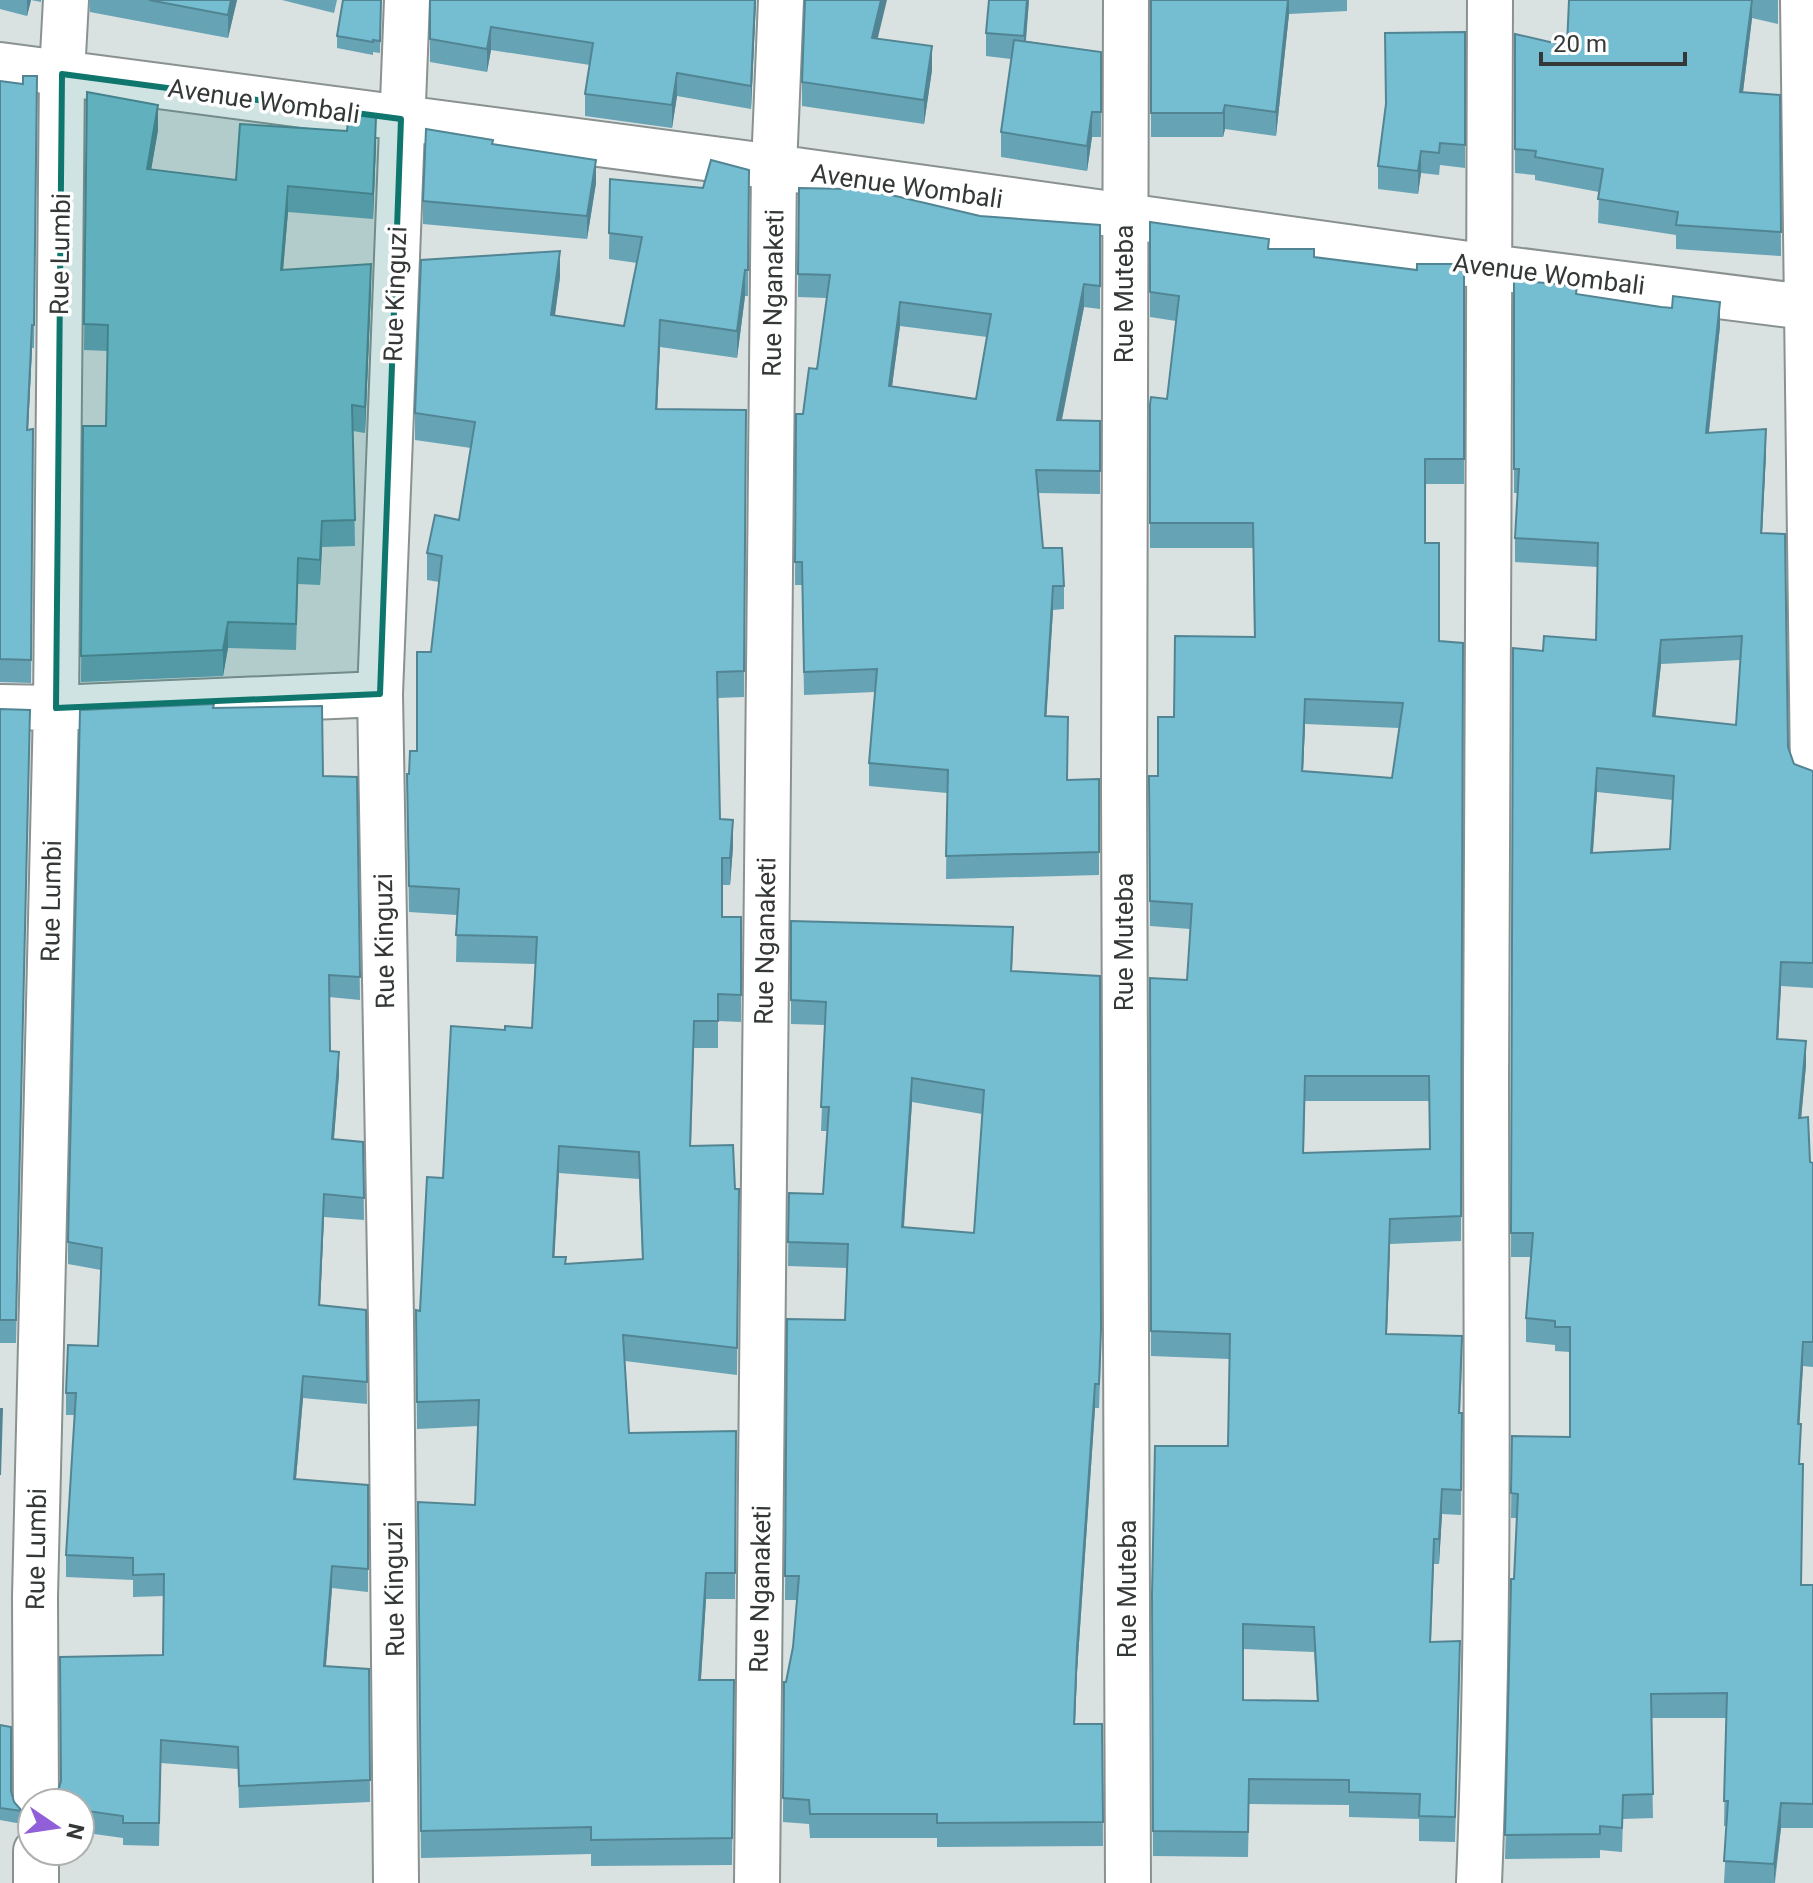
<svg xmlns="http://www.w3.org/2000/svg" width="1813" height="1883" viewBox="0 0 1813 1883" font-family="Roboto,sans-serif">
	<rect width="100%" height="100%" fill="#dae1e1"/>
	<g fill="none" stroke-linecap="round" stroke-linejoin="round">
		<g stroke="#8a9191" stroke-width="48">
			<path id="street" d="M1126 0 1124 791 1128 1883
				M1803 0 1813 771
				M0 65 774 167 1490 267 1813 308
				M0 707 56 708 380 694
				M36 1803 35 1597 56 708 62 74 66 0
				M36 1851V1883
				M396 1883 391 1320 380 694 407 0
				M757 1883 774 167 781 0
				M1479 1883C1490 1615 1486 1347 1486 1079 1487 719 1490 360 1490 0"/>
		</g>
		<use href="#street" stroke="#fff" stroke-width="44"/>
	</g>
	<path fill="#65a3b5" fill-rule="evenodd" d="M0 0H41V2L31 0 27 16 0 9Z
		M89 0H237L228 38 90 12Z
		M282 0H337L334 13Z
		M381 0 380 53 373 52V55L337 48V36Z
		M430 0H756L751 109 677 96 672 128 585 116V94L590 65 491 50 487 72 430 62Z
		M1029 0 1026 41 1101 52V137H1092L1087 171 1001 157V132L1011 59 986 56V33Z
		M1151 0H1347V11L1289 14 1276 136 1225 129 1223 137H1151Z
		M1569 0H1778V24L1752 18 1743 92 1780 95 1781 256 1676 249V235L1598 223 1599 192 1535 180V175L1515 173V34L1567 46Z
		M1465 32V168L1440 165 1439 175 1421 173 1418 194 1378 189V166Z
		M878 39 932 70 924 124 802 106V82Z
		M37 76 34 348H32L28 430 33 429 31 683 0 682V81L23 84Z
		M87 92 158 130 151 169 236 180 376 143 373 219 288 212 283 269 371 289 365 433 353 431 355 546 322 547 320 585 298 584 296 650 228 648 223 676 81 682 83 426H106L108 351 84 350Z
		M749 170 748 296H745L737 358 660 347 657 409 746 410 744 697 717 698 720 819 733 847 730 885H722V917H741V1022L718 1021V1048H694L691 1146 735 1189H739L737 1375 625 1361 629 1433 736 1431 735 1599H706L701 1680H734L732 1865 591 1866V1854L421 1858 418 1502 475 1505 478 1426 417 1429 416 1310 420 1311 443 1178 505 1030 532 1028 535 964 456 962 457 915 409 912 407 774H409L417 751 431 652 439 582 427 580V553L459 520 471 448 415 440V413L560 277 555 316 624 326 637 263 609 259 610 179 703 188ZM559 1173 639 1179 642 1259 565 1264 554 1257Z
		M596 183 587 239 423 224V201Z
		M799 188 980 216 1100 225V309L1084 307 1062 420 1100 421V494L1038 493 1043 548 1064 586V609L1053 610 1046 716 1067 780 1099 779V875L946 879 947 793 869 786V763L875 692 804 695 802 585H795L796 414H803L817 369 827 298 798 297ZM900 326 987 337 976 399 892 386Z
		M1150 222 1269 249 1314 257 1417 270 1464 264V484H1425V543L1439 641 1463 643 1461 1241 1390 1244 1387 1334 1462 1362 1460 1413H1462L1461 1515 1442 1514 1439 1564H1434L1431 1642 1460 1666 1455 1842 1419 1841V1819L1349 1817V1805L1249 1804 1248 1857 1153 1856 1152 1594 1228 1446 1229 1359 1151 1356 1150 978 1187 980 1190 929 1150 926 1149 776H1158L1174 717 1254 637 1253 548H1150V404L1167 399 1176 321 1150 317ZM1305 724 1399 728 1392 778 1303 771ZM1305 1101H1429L1430 1149 1304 1153ZM1243 1649 1314 1652 1317 1701 1243 1700Z
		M1514 280 1720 326 1709 433 1766 453 1762 533 1788 747 1794 764 1813 771V988L1781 986 1778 1039 1806 1065 1801 1118 1810 1162 1813 1163V1367L1803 1366 1799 1424 1801 1585H1813V1828H1781L1775 1883H1724L1727 1826H1724L1726 1718H1651L1653 1818 1623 1819 1622 1852 1600 1850V1858L1505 1859 1517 1518H1511L1512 1436 1570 1437V1352L1555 1351V1345L1526 1342V1318L1531 1257H1511L1513 648 1543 651 1596 640 1597 567 1515 562V538L1518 493H1514ZM1740 660 1736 725 1655 716 1661 664ZM1597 792 1673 800 1670 849 1593 853Z
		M214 708 323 776 357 777 360 1000 329 997 330 1051 339 1074 334 1139 363 1142 364 1220 324 1217 320 1305 366 1310 367 1404 303 1398 296 1479 368 1485V1592L332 1588 326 1666 369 1669 370 1802 239 1808 238 1769 161 1763 159 1846 123 1845V1838L80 1832V1803L49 1802 57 1794 163 1655 164 1596 133 1597V1580L66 1577V1555L75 1415H66V1393L98 1346 101 1270 68 1264V1242Z
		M0 709 30 710 16 1343H0Z
		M791 921 1013 951 1012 971 1101 1354 1099 1408H1095L1077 1672 1075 1724H1102L1103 1846 937 1847V1838H810L809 1824 783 1822 784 1682H786L793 1647 797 1600H785L787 1319 845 1320 847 1268 788 1266 789 1193 823 1194 827 1131H821L825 1025 791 1024ZM912 1102 982 1114 974 1233 904 1228Z
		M0 1725 11 1791 14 1802 22 1811V1824L0 1820Z"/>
	<path fill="#528593" d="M27 0H31L27 16Z
		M231 0H237L228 38V15Z
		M755 0H756L751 109V86Z
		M881 0H887L872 62V38Z
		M1027 0H1029L1024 60V36Z
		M1288 0H1289V14L1276 136V112Z
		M1752 0V18L1740 116V92Z
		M491 27V50L487 72V49Z
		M932 46V70L924 124V100Z
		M677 73V96L672 128V105Z
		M158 105V130L147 194V169Z
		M1225 105V129L1223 137V113Z
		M1092 112V137L1087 171V146Z
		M376 117V143L373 219V194Z
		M1421 151V173L1418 194V171Z
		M596 160V183L587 239V216Z
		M288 186V212L281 295V270Z
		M560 251V277L551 342V315Z
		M371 264V289L365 433V407Z
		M745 270V296L737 358V331Z
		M1084 284V307L1057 443V420Z
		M900 302V326L889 409V386Z
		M1720 302V326L1706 457V433Z
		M660 320V347L656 435V409Z
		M32 325V348L27 452V430Z
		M1766 429V453L1761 557V533Z
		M322 521V547L320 585V560Z
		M1053 586V610L1045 740V716Z
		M228 622V648L223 676V650Z
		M1661 640V664L1653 740V716Z
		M1305 699V724L1302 796V771Z
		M1597 768V792L1591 877V853Z
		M733 820V847L730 885V858Z
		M1781 962V986L1777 1063V1039Z
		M1806 1041V1065L1799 1142V1118Z
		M339 1052V1074L332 1162V1139Z
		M912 1078V1102L902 1251V1227Z
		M559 1146V1173L553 1283V1257Z
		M324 1194V1217L319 1328V1305Z
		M1390 1219V1244L1386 1359V1334Z
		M1803 1342V1366L1798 1448V1424Z
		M303 1376V1398L294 1501V1479Z
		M1095 1384V1408L1077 1672 1074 1748 1077 1648Z
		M1442 1489V1514L1439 1564V1539Z
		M332 1566V1588L324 1688V1666Z
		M706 1573V1599L699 1707V1680Z
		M1781 1803V1828L1774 1883V1864Z"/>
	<path fill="#75bed2" stroke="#528593" stroke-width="2" fill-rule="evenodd" d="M149 0H231L228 15Z
		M343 0H381L380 41 373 40V42L337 36Z
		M430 0H755L751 86 677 73 672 105 585 94 593 43 491 27 487 49 430 39Z
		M805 0H881L872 38 932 46 924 100 802 82Z
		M989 0H1027L1024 36 986 33Z
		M1151 0H1288L1276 112 1225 105 1223 113H1151Z
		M1569 0H1752L1740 92 1780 95 1781 232 1676 225 1678 212 1598 199 1603 169 1535 157 1536 151 1515 149V34L1567 46Z
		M1465 32V145L1440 143 1439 153 1421 151 1418 171 1378 166 1386 104 1385 33Z
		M1014 40 1101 52V112H1092L1087 146 1001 132Z
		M23 76H37L34 325H32L27 430 33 429 31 660 0 659V81L23 84Z
		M87 92 158 105 147 169 236 180 240 124 347 131 349 112 376 117 373 194 288 186 281 270 371 264 365 407 352 405 355 520 322 521 320 560 298 558 296 624 228 622 223 650 81 656 83 426H106L108 325 84 324Z
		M426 129 493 140 492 144 596 160 587 216 423 201Z
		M711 160 749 170 748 270H745L737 331 660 320 656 409 746 410 744 671 717 672 720 819 733 820 730 858H722V917H741V995L718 994V1021H694L690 1146 733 1145 735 1189H739L737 1348 623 1335 629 1433 736 1431 735 1573H706L699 1680H734L732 1838 591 1840V1827L421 1831 418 1502 475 1505 479 1400 417 1402 416 1310 420 1311 427 1177 443 1178 451 1026 505 1030V1026L532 1028 537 937 456 935 459 889 409 886 407 774H409L410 751H417V652H431L442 556 427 553 435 515 459 520 475 422 415 413 421 260 560 251 551 315 624 326 642 237 609 233 610 179 703 188ZM559 1146 639 1152 643 1259 565 1264 566 1257H553Z
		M849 185 980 216 1100 225V286L1084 284 1057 420 1100 421V471L1036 470 1043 548H1062L1064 586H1053L1045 716 1068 717 1067 780 1099 779V852L946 856 948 770 869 763 877 669 804 672 802 562H795L796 414H803L809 368 817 369 830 275 798 274 799 188 848 189ZM900 302 991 314 976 399 889 386Z
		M1150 222 1269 239 1268 249H1314V257L1417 270V264H1464V459H1425V543H1439V641L1463 643 1461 1216 1390 1219 1386 1334 1462 1336 1459 1413H1462L1461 1490 1442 1489 1439 1539H1434L1430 1642 1460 1641 1455 1817 1419 1816 1420 1794 1349 1792V1780L1249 1779 1248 1832 1153 1831 1152 1594 1155 1446H1228L1230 1334 1151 1331 1150 978 1187 980 1192 904 1150 901 1149 776H1158V717H1174L1175 636 1255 637 1253 523H1150V404L1151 397 1167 399 1179 296 1150 292ZM1305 699 1403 703 1392 778 1302 771ZM1305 1076H1429L1430 1149 1303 1153ZM1243 1624 1314 1627 1318 1701 1243 1700Z
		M1514 280 1577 286 1576 294 1661 307 1672 308 1673 296 1720 302 1706 433 1766 429 1761 533 1785 534 1788 747 1794 764 1813 771V963L1781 962 1777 1039 1806 1041 1799 1118 1808 1117 1810 1162 1813 1163V1342H1803L1798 1424H1801L1799 1464H1803L1801 1585H1813V1804L1781 1803 1774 1864 1724 1861 1728 1801H1724L1727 1693 1651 1694 1653 1794 1623 1795 1622 1828 1600 1826V1834L1505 1835 1511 1584V1579H1514L1518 1494 1511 1493 1512 1436 1570 1437V1327H1555V1321L1526 1318 1533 1233H1511L1513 648 1543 651 1544 636 1596 640 1598 543 1515 538 1519 469H1514ZM1742 636 1736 725 1653 716 1661 640ZM1597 768 1674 776 1670 849 1591 853Z
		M214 704 213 708 322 706 323 776 357 777 360 977 329 975 330 1051 339 1052 332 1139 363 1142 364 1198 324 1194 319 1305 366 1310 367 1382 303 1376 294 1479 368 1485V1569L332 1566 324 1666 369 1669 370 1780 239 1786 238 1747 161 1740 159 1823H123V1816L80 1810V1803H46L49 1802 57 1794 61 1781 60 1657 163 1655 164 1574 133 1575V1558L66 1555 76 1393H66L68 1345 98 1346 102 1248 68 1242 80 710Z
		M0 709 30 710 16 1320H0Z
		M791 921 1013 927 1011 971 1100 976 1101 1330 1099 1384H1095L1077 1648 1074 1724H1102L1103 1822 937 1823V1814H810L809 1800 783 1798 784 1682H786L793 1647 799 1576H785L787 1319 845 1320 848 1244 788 1242 789 1193 823 1194 829 1107H821L826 1002 791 1000ZM912 1078 984 1090 974 1233 902 1227Z
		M0 1409H2L0 1475Z
		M0 1725 11 1727V1791L14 1802 22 1811 0 1808Z"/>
	<path fill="#0f766e" fill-opacity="0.2" stroke="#0f766e" stroke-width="6" stroke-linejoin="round" d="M62 74 401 119 380 694 56 708Z"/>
	<g text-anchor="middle" stroke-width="7" stroke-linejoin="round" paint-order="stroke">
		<g font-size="26" fill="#353838" stroke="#fff">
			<text transform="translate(264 101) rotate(8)" y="9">Avenue Wombali</text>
			<text transform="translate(907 186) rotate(8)" y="9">Avenue Wombali</text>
			<text transform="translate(60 254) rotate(-89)" y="9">Rue Lumbi</text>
			<text transform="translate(1549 274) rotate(7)" y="9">Avenue Wombali</text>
			<text transform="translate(773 293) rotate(-89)" y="9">Rue Nganaketi</text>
			<text transform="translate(395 294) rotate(-88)" y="9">Rue Kinguzi</text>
			<text transform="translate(1124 294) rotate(-90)" y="9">Rue Muteba</text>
			<text transform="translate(51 901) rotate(-89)" y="9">Rue Lumbi</text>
			<text transform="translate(384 941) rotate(-91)" y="9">Rue Kinguzi</text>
			<text transform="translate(765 941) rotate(-89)" y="9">Rue Nganaketi</text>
			<text transform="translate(1124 942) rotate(-90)" y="9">Rue Muteba</text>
			<text transform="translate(36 1549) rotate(-89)" y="9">Rue Lumbi</text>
			<text transform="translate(394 1589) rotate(-91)" y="9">Rue Kinguzi</text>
			<text transform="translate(760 1589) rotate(-89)" y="9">Rue Nganaketi</text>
			<text transform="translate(1127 1589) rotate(-90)" y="9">Rue Muteba</text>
		</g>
	</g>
	<g transform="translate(56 1827) rotate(103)"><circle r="38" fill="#ffffff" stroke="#aeafaf" stroke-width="2"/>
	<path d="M0-6L14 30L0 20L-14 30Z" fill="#915fd8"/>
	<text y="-12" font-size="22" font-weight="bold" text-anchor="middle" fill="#353838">N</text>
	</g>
	<path d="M1541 52v12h144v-12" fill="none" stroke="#353838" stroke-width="4"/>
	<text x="1553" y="52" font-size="24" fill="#353838" stroke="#ffffff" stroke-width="6" paint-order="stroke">20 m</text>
</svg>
